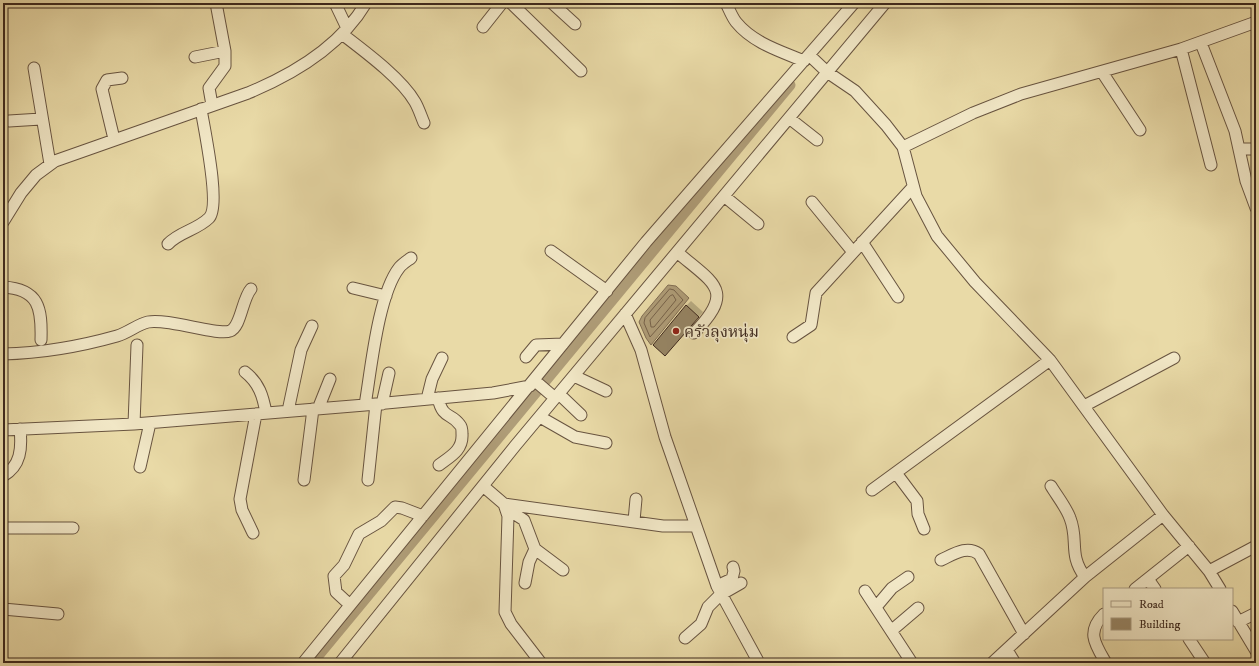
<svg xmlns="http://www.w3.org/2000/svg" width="1259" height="666" viewBox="0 0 1259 666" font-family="'IM FELL DW Pica','Noto Serif Thai',serif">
	<rect width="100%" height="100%" fill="#e9daa7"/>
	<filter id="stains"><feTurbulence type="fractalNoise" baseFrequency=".005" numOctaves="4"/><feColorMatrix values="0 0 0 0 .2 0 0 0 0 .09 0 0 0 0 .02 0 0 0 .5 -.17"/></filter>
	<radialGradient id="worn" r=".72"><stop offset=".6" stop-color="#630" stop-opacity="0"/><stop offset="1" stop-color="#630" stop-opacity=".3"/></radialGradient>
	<path fill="#af9d78" stroke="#816e54" d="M668 285 676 286 689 298 651 345 646 338 639 322 642 316Z"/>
	<path fill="#0003" d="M691 301 703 312 670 350 686 306Z"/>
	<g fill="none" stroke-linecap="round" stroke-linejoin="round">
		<path stroke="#76624a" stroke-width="1" d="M670 289 674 290 683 300 650 337 644 323 645 318Z
			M673 295 676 300 654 327H651L650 320 670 296Z"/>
		<path stroke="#af9d78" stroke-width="11" d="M312 663 790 85"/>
	</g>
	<path fill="#968565" stroke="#3d281d" d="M686 305 699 317 665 356 653 345Z"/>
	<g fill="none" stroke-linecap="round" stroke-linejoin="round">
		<g stroke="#685440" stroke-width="13">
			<path id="minor" d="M335 3 347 28
				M511 3 581 71
				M552 3 575 24
				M726 3C729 9 732 17 736 22 753 43 780 51 804 61
				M483 27 502 3
				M342 34C364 51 401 78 415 102 419 109 421 116 424 123
				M1201 43 1235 131 1246 181 1256 208
				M1181 49 1211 165
				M809 55 827 72 855 91 886 125 903 147 916 196 937 236 975 282 1050 360 1163 515 1209 571 1220 589
				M195 57 225 51
				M34 68 50 164
				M1102 72 1140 130
				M212 105 209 88 225 66V51L216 3
				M789 118 817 140
				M9 121 41 119
				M114 139 102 89 107 80 122 78
				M903 147 973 113 1021 94 1181 49 1256 22
				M1239 149H1256
				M724 196 758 224
				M812 202 853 252
				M3 222 21 193 36 175 55 161 248 93C294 74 340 47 366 3
				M862 242 898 297
				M168 244C179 232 197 230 209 218 221 206 204 128 201 109
				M551 251 607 291
				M677 252C714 284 736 290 694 333
				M3 287C39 289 42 308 41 340
				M353 288 386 296
				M625 314 641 350 665 437 717 586 759 663
				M793 337 811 325 816 293 913 187
				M3 354C44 353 78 347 117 336 128 333 138 324 148 322 168 318 218 336 230 331 241 327 242 299 251 289
				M526 357 536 345 563 344
				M245 372C259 383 263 396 266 413
				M574 376 606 391
				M534 380 555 398
				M559 394 581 415
				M438 398C443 420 451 412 460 425 462 427 462 431 462 434 463 450 451 456 439 465
				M427 399 432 379 442 358
				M382 404 389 373
				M365 405C371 370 378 295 399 268 402 264 407 261 411 258
				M1084 406 1174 358
				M318 409 330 379
				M288 411 301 350 312 326
				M540 417 575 437 606 443
				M134 424 137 345
				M3 430 134 424 365 405 493 393 530 386
				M140 467 150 423
				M896 473 917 501 918 514 924 529
				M3 476C21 466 22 448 20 429
				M304 480 313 409
				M368 480 376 404
				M483 486 504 504 508 516 505 612 511 624 541 663
				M1051 486C1057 496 1066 507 1070 518 1079 541 1068 554 1085 577
				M872 490 1050 360
				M504 504 663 526H695
				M507 509 524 520 535 549 563 570
				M634 521 636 499
				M3 528H73
				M253 533 242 510 240 499 256 414
				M941 560C954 554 967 545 979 554L1024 634
				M1209 571 1256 546
				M1148 579 1155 589
				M525 583 529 562 535 549
				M717 586 732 579 734 571 733 567
				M1135 589 1189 546
				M865 591 912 663
				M350 605 336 592 334 576 344 565 359 534 381 521 395 507 402 508 423 516
				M876 607 892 588 908 577
				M3 609 58 614
				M1232 611 1256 651
				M1104 614C1086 632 1095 644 1106 663
				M1238 622 1256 613
				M891 631 918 608
				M685 638 701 624 708 607 720 595 741 583
				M1189 639 1205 663
				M1007 650 1015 663
				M303 663 646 242 854 3
				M340 663 515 446 885 3
				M992 663 1085 577 1163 515"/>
		</g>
		<use href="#minor" stroke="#f1e7c6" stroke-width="11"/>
	</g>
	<circle fill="#8f2418" stroke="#f1e7c6" stroke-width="1.5" cx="676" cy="331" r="4"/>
	<g text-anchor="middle" stroke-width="3.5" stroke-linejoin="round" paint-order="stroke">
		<g font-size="16" fill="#3d281d" stroke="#f1e7c6" text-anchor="start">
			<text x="684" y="337">ครัวลุงหนุ่ม</text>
		</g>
	</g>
	<rect width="1259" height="666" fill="none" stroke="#e9daa7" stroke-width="16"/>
	<rect x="4" y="4" width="1251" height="658" fill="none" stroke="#3d281d" stroke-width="2"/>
	<rect x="8" y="8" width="1243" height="650" fill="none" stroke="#3d281d"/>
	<rect x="1103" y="588" width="130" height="52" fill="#f1e7c6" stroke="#a99b82"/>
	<rect x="1111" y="601" width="20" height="6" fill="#f1e7c6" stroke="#a99b82"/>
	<text x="1139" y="608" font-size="12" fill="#3d281d">Road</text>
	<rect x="1111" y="618" width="20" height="12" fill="#968565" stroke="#a99b82"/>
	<text x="1139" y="628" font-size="12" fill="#3d281d">Building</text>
	<rect width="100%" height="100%" filter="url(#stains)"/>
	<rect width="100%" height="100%" fill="url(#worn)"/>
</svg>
